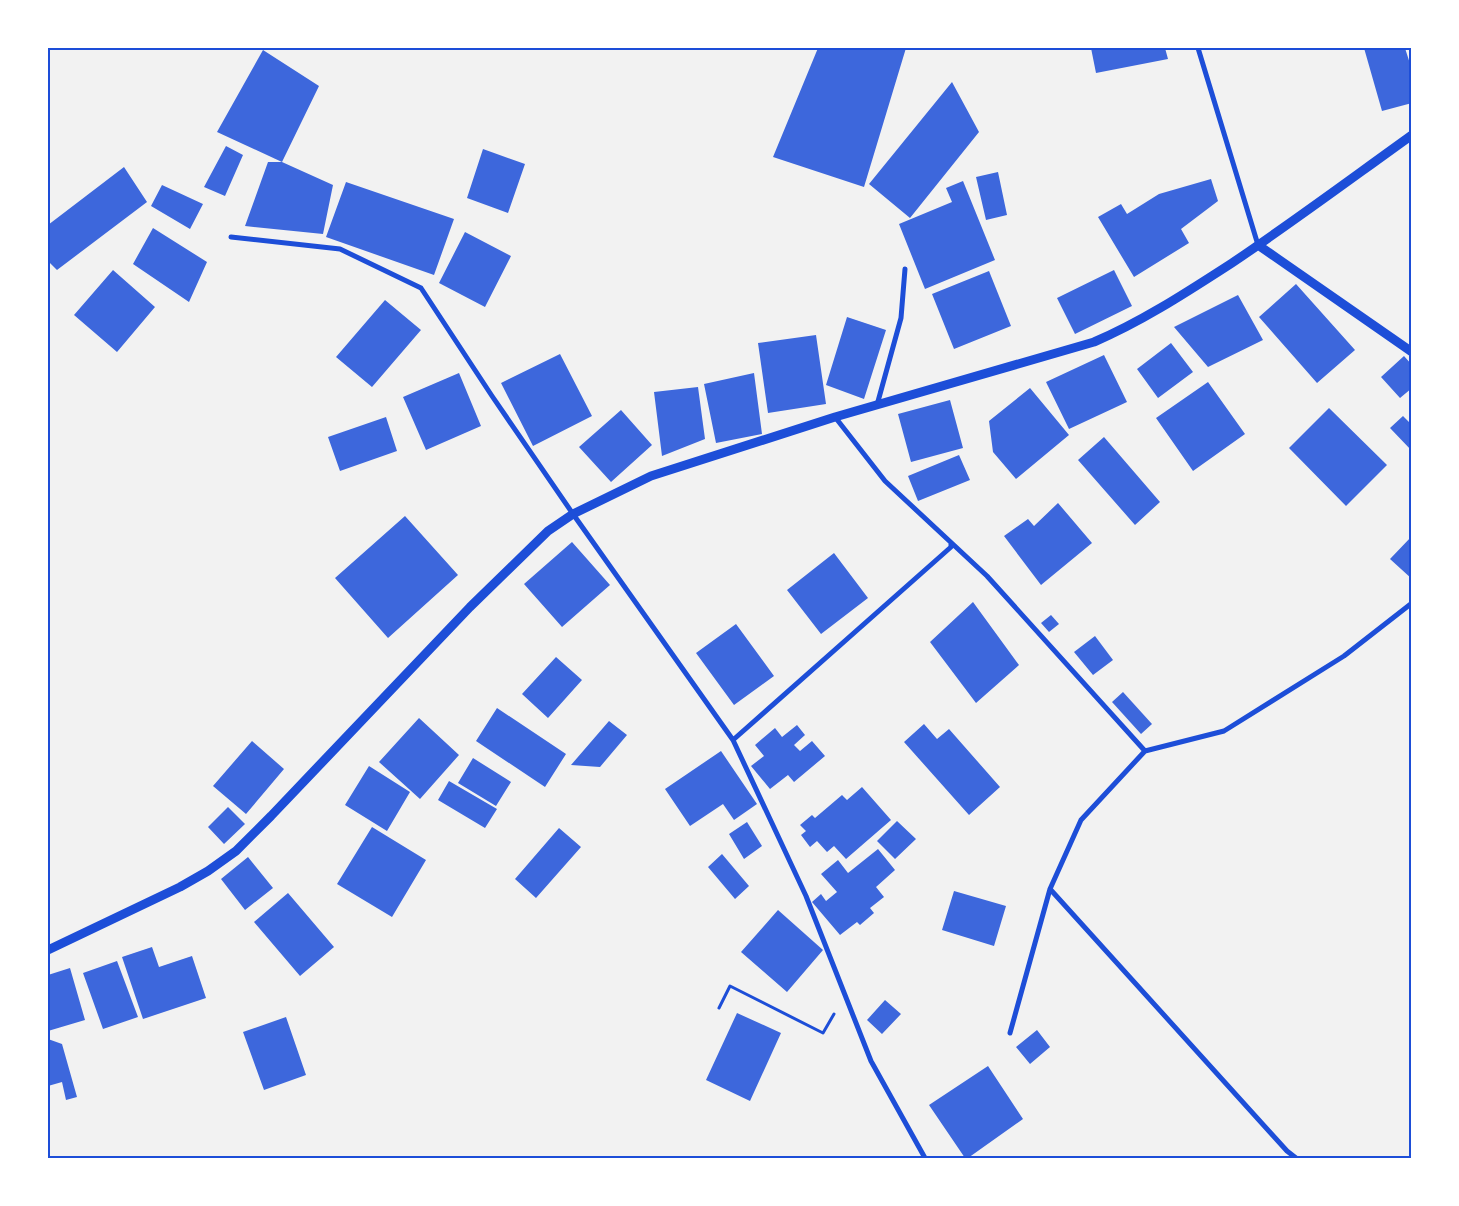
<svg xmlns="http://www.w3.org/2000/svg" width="1459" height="1206" viewBox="0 0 1459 1206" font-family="Ubuntu,sans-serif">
	<rect width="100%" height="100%" fill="#f2f2f2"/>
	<path fill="#3d67dc" d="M818 48H906L864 187 773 157Z
		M1091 48H1165L1168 59 1096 73Z
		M1364 48H1405L1412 70V103L1382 111Z
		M263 50 319 86 282 162 217 132Z
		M952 82 979 132 910 218 869 184Z
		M226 146 243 155 225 196 204 187Z
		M483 149 525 164 508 213 467 198Z
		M268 162H282L333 185 323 234 245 226Z
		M124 167 147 202 57 270 48 261V225Z
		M998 172 1007 215 986 220 976 177Z
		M1211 179 1218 201 1181 229 1189 243 1134 277 1098 217 1121 204 1127 214 1159 194Z
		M963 181 995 260 925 289 899 224 952 202 946 188Z
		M346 182 454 219 434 275 326 237Z
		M162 185 203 204 190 229 151 206Z
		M153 228 207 262 189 302 133 264Z
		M465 232 511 256 485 307 439 283Z
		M113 270 155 307 117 352 74 315Z
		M1114 270 1132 306 1075 334 1057 298Z
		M989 271 1011 326 954 349 932 294Z
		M1296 284 1355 350 1317 383 1259 317Z
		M1238 295 1263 340 1208 367 1174 327Z
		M385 300 421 330 372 387 336 357Z
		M847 317 886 330 864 399 826 385Z
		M816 335 826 404 768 413 758 343Z
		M1171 343 1193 372 1158 398 1137 369Z
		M560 354 592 416 533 446 501 383Z
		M1104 355 1127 402 1069 429 1046 382Z
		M1404 356 1412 365V388L1400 398 1381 377Z
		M459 373 481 426 426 450 403 397Z
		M754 373 762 434 716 443 704 384Z
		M1208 382 1245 434 1193 471 1156 418Z
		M698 387 705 439 662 456 654 392Z
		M1030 388 1069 435 1016 479 993 452 989 421Z
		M950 400 963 448 911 462 898 414Z
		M1329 408 1387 465 1346 506 1289 448Z
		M621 410 652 445 611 482 579 447Z
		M1403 416 1412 425V451L1390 428Z
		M386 417 397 451 340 471 328 437Z
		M1104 437 1160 502 1135 525 1078 460Z
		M959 455 970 480 918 501 908 476Z
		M1058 503 1092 543 1041 585 1004 536 1028 519 1034 526Z
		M405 516 458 575 388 638 335 578Z
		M1412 536V579L1390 559Z
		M572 542 610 585 562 627 524 584Z
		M834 553 868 598 821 634 787 590Z
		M973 602 1019 665 976 703 930 642Z
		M1051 615 1059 624 1049 632 1041 623Z
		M736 624 774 676 734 705 696 653Z
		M1095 636 1113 660 1093 675 1074 652Z
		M556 657 582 680 548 718 522 694Z
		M1123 692 1152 724 1141 734 1112 702Z
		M497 708 566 754 545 787 476 741Z
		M419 718 459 755 420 799 379 762Z
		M609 721 627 735 600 767 571 765Z
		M924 724 937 739 949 729 1000 787 969 815 904 742Z
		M797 725 805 735 794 745 800 751 812 741 825 756 794 782 788 775 770 789 751 766 764 756 755 745 775 728 782 737Z
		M252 741 284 769 246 814 213 786Z
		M721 751 757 804 734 820 723 804 690 826 665 789Z
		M473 758 511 782 496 806 458 783Z
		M369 766 410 792 387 831 345 805Z
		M449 781 497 809 485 828 438 800Z
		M862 787 891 820 846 859 834 846 827 852 817 841 810 847 801 835 806 831 800 825 812 815 815 818 842 795 847 800Z
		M228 807 245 824 224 844 208 827Z
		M897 821 916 839 895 859 877 841Z
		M747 822 762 846 744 859 729 834Z
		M372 827 426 860 392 917 337 884Z
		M559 828 581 847 536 898 515 879Z
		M878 849 895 870 876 887 884 897 870 908 874 913 860 925 857 922 840 935 812 902 821 894 826 901 837 892 821 874 838 860 848 873Z
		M722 854 749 886 735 899 708 867Z
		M248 857 273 888 245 910 221 879Z
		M954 891 1006 906 994 946 942 930Z
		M288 893 334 947 300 976 254 922Z
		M778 910 823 950 787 992 741 952Z
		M152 947 159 967 192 956 206 998 143 1019 122 957Z
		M117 961 138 1017 103 1029 83 973Z
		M70 968 85 1020 48 1031V975Z
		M885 1000 901 1014 882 1034 867 1020Z
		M737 1013 781 1033 750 1101 706 1080Z
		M286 1017 306 1075 264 1090 243 1032Z
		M1037 1030 1050 1047 1030 1064 1016 1047Z
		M48 1039 62 1044 77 1097 66 1100 62 1082 48 1086Z
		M988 1066 1023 1119 968 1158H965L929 1105Z"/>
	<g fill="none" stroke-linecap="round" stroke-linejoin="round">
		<path stroke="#1d4ed8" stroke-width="3" d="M719 1008 730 986 823 1033 834 1014
			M1405 1158H1412"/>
		<path stroke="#1d4ed8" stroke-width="5" d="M1198 48 1258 245
			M231 237 340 249 421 288 492 396 573 514 733 740 806 896 871 1061 925 1158
			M877 405 901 318 905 269
			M835 417 885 481 987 576 1145 751 1081 820 1050 889 1010 1033
			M733 740 951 547V544
			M1145 751 1224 731 1344 656 1412 603
			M1050 889 1287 1151 1296 1158"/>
		<path stroke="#1d4ed8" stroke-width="9" d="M1258 245 1412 352
			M48 950 180 887 208 871 236 851 271 816 470 607 548 531 573 514 651 476 835 417 1094 342C1143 321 1187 292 1232 263 1293 222 1352 178 1412 135"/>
	</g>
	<rect width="1459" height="1206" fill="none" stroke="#ffffff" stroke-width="98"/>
	<rect x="49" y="49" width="1361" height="1108" fill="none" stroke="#1d4ed8" stroke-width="2"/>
</svg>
